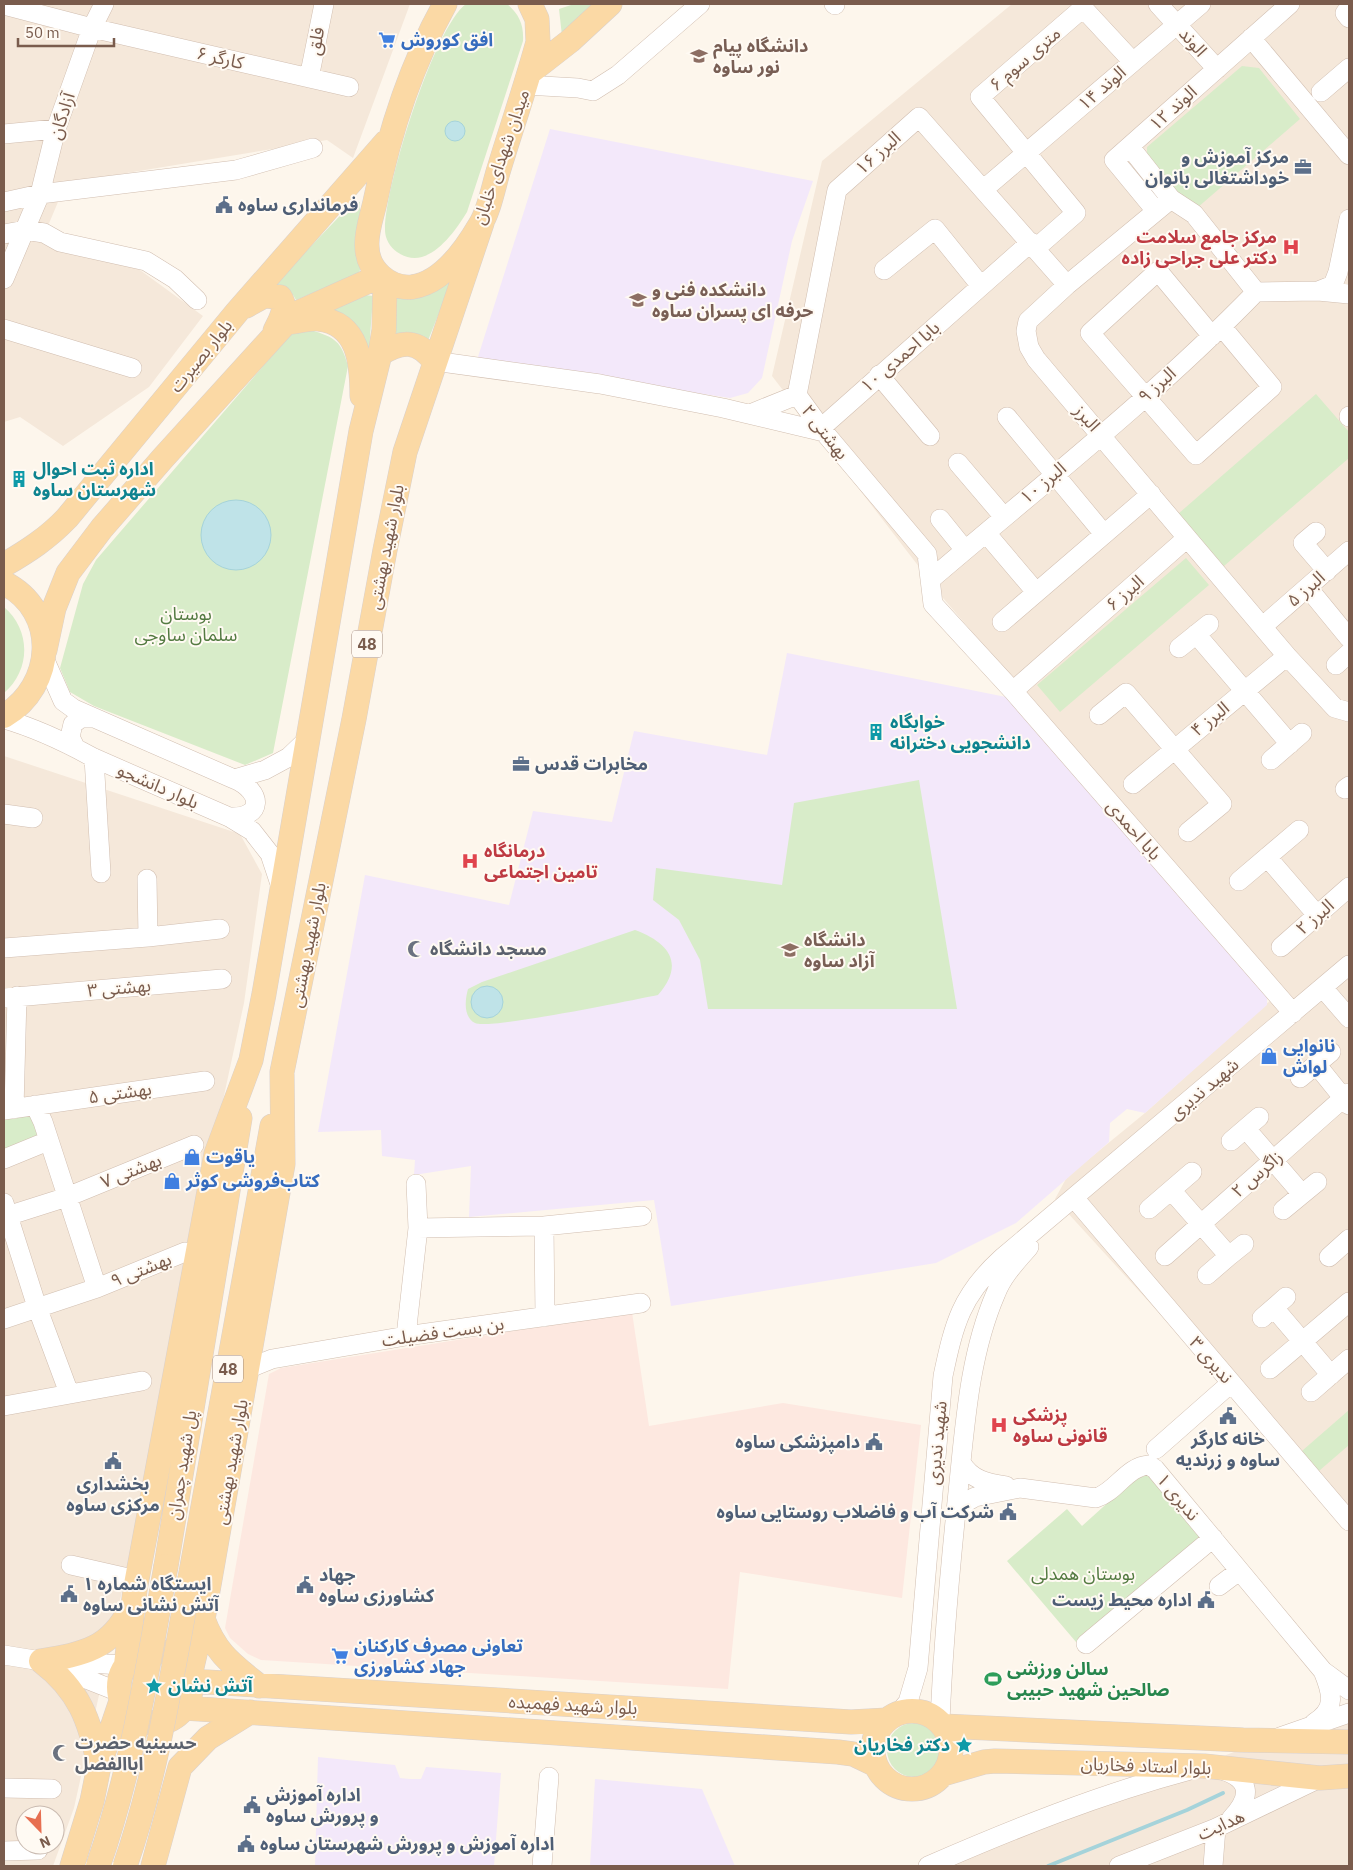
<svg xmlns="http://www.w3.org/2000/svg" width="1353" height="1870" viewBox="0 0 1353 1870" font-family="'IBM Plex Sans','Noto Sans Arabic',sans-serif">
	<rect width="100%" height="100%" fill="#fdf6ec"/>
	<path fill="#f5e8da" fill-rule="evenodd" d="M4 4H410L353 158 327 140 66 183 42 240 140 270 203 316 149 387 63 446 20 417 4 422Z
		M1012 4H1349V1530L1212 1371 1055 1199 1067 1177 1145 1113 1281 991 943 598 772 376 822 161Z
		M4 756 240 834 262 874 244 1003 176 1318 144 1492 74 1808 53 1866H4ZM25 1815H55V1845H25Z
		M1349 1702V1866H940L1296 1728Z"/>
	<path fill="#fde8e0" d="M632 1312 649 1426 783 1403 921 1425 902 1598 740 1572 728 1689 261 1660 248 1654 230 1638 225 1628 269 1374 281 1368Z"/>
	<path fill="#f3e8fa" d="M550 129 813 181 792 241 762 378 748 393 730 398 477 360Z
		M787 653 1016 699 1267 994V1005L1145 1113 1127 1109 1110 1123 1109 1142 1016 1223 936 1263 671 1306 654 1200 469 1217 471 1166 414 1175 415 1160 382 1156 381 1130 318 1132 365 875 509 905 533 811 612 822 634 731 767 755Z
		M318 1757 395 1765 400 1778 410 1779H421L426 1767 501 1773 494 1866H315Z
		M595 1779 702 1789 735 1866H590Z"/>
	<path fill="#d8ecc9" d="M466 4H507C519 14 524 25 523 41L467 212C454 233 427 273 397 252 390 247 385 239 385 230 384 189 434 27 466 4Z
		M574 4H598L562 36 559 9Z
		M1242 66 1259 68 1300 119 1197 208 1178 197 1147 159V147Z
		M354 201 360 202V270L357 278 343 280 296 300C291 290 285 286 274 285Z
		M453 278 427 343 393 339V294Z
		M365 295 373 296 369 351 365 341 320 311Z
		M311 330C336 338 341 341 348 366L273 753 245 765 94 706 70 692 60 668 83 584 96 560 290 335 299 331Z
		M1316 394 1349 432V458L1224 566 1178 514Z
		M1186 558 1209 585 1060 712 1037 685Z
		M4 607C31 630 31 670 4 693Z
		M919 780 957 1009H708L700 960 679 920 653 900 656 868 782 885 794 803Z
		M635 930C670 943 685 964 658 995 633 1000 488 1030 475 1023 463 1017 465 1000 468 989L482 982Z
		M32 1112 41 1138 4 1151V1116Z
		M1349 1410V1445L1312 1477 1295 1457Z
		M1148 1475 1202 1536 1076 1642 1007 1561 1067 1509 1082 1526 1134 1479Z
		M887 1750a27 27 0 1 1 54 0a27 27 0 1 1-54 0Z"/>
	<path fill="#bfe3e8" stroke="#a5d3da" d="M445 131a10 10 0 1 1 20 0a10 10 0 1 1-20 0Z
		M201 535a35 35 0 1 1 70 0a35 35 0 1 1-70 0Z
		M471 1002a16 16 0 1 1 32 0a16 16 0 1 1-32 0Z"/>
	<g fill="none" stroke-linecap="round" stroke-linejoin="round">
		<path stroke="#a5d3da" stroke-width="4" d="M1048 1866 1187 1810 1223 1793"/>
		<g stroke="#d1beb0" stroke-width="20">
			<path id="minor" d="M834 4 835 5
				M1158 4 1217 69
				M4 5 92 28 349 87
				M1349 9 1345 13 1349 18
				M1251 38 1349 155
				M309 78 324 4
				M525 85 578 88 593 91 618 75 700 4
				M1321 92 1349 68
				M4 134 56 129
				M1130 147 1171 199 1194 214 1256 292
				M984 189 1201 4
				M1171 199 1067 285 1028 321 1026 331 1029 347 1036 359 1287 656 1335 708 1349 712
				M4 202 40 194 236 170 313 148
				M1156 211 1114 160 1290 4
				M4 234 25 230 44 233 60 242 146 261 175 279 197 300
				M1036 248 1076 213 980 97 1083 8 1133 62
				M884 270 935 229 981 286
				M4 279 40 194 56 129 92 28 104 4
				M1318 291 1333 285 1338 272 1349 219
				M4 329 132 368
				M1212 336 1158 271 1090 333 1196 455 1272 387 1222 327
				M434 361 600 384 723 408 824 432
				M879 375 930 436
				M797 395 837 190 919 117 1067 285
				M750 414 797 395 824 432 927 554 933 604 1013 691 1293 1013
				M1349 416V417
				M1007 417 1104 534
				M821 428 1031 242
				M958 463 1004 517
				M940 519 965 550
				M1316 532 1303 543 1327 571
				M986 533 1036 592
				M930 580C1040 486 1155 396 1256 292L1318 291 1349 294
				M1308 588 1349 638
				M1002 622 1151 494
				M1263 626 1349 551
				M1196 634 1290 744
				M1179 648 1209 624
				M44 658 63 701 74 709 234 779 265 770 289 757 309 738
				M1336 665 1349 653
				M1013 691 1187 538
				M1099 715 1126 693 1222 804 1188 832
				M4 719C35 728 65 742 94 758L229 817 252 831 270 854 281 887
				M75 747 70 737 73 724 81 718H93
				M94 758 101 873
				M1271 760 1302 733
				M1133 784 1287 656
				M1345 789 1349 786
				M4 814 33 818
				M229 817C264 819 263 791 234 779
				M1267 857 1317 915
				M147 879 148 937
				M1239 881 1299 830
				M1281 947 1349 887
				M4 948 148 937 220 929
				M1323 988 1349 1018
				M4 998 222 979
				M1316 1064 1349 1105
				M1300 1078 1331 1052
				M35 1105 43 1122 97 1288
				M14 1109 17 996
				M4 1110 205 1081
				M1246 1129 1302 1194
				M1231 1141 1259 1117
				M4 1159 48 1141
				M1171 1190 1229 1256 1207 1275
				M1075 1199 1349 1521
				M4 1203 37 1307 69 1393
				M1149 1209 1192 1172
				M1283 1210 1317 1182
				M4 1217 67 1197 194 1145
				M544 1226 545 1317
				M418 1228 544 1226 642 1216
				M1165 1256 1349 1093
				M1229 1256 1244 1244
				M1329 1257 1349 1239
				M1274 1308 1331 1375
				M1262 1318 1286 1297
				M4 1319 97 1288 185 1252
				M406 1336 418 1228 416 1184
				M247 1369 272 1359 406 1336 641 1303
				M1270 1369 1349 1302
				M1311 1392 1349 1359
				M4 1406 142 1381
				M1156 1449 1231 1383
				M961 1462C971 1480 987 1483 1006 1486
				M955 1514 968 1501 975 1497 1020 1488 1096 1498C1116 1492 1127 1466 1149 1465L1155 1469 1323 1671 1349 1690
				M71 1565 137 1580
				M1219 1586 1239 1571
				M1086 1644 1213 1538
				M4 1655 41 1661 126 1665
				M56 1667 119 1692
				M898 1714 908 1702 918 1668 943 1376C954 1324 961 1295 1002 1258L1349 965
				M940 1722C943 1646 950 1569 958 1492 965 1425 969 1355 996 1293 1003 1275 1017 1261 1029 1247
				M1314 1723C1337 1709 1332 1693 1323 1671
				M1280 1737 1349 1713
				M1219 1769C1252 1779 1252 1796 1231 1819
				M4 1788 52 1789
				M4 1851 38 1850
				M542 1866 549 1777
				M928 1866C1013 1829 1100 1794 1190 1770
				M1119 1866 1216 1828 1320 1778
				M1213 1866 1216 1828"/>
		</g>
		<g stroke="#dad1cd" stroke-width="25">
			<path id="major" d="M445 4C411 65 389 133 375 202 372 216 366 232 367 246 367 270 389 289 412 287 442 283 466 249 480 225 489 211 493 189 498 172 511 129 526 86 538 42L537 19 530 4
				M529 73 570 41 610 4
				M246 306 264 296 280 297C288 309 280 320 275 331
				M291 322C300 321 310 318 319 319 359 323 362 364 362 396
				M380 354C402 340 418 340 434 361
				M4 565C28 551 48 538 67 518L237 312 386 142
				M4 583C60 611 55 686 4 716
				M45 650 54 608 68 573 102 528 163 458 293 315 380 276
				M166 1566 240 1118
				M190 1578 272 1126
				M201 1623 203 1619C216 1654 232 1664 259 1686
				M119 1687a36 36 0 1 1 72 0a36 36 0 1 1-72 0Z
				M41 1661C79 1690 90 1720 99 1766
				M41 1661C82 1654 110 1650 130 1609
				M126 1665 135 1590 216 1154 251 1060 264 994 361 431 380 354 384 330 385 280
				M190 1676 203 1619 283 1164 282 1072 354 719 385 550 405 452 482 223
				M191 1681 851 1722 887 1720
				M184 1708 838 1752 853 1754 876 1765
				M873 1750a39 39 0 1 1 78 0a39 39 0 1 1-78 0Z
				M943 1726 1243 1740 1349 1742
				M943 1774 984 1762 995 1761 1204 1766 1320 1778 1349 1776
				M72 1866 92 1801 99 1766 121 1701
				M153 1866 180 1767 208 1738 250 1712"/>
		</g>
		<use href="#minor" stroke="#fff" stroke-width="19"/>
		<use href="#major" stroke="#fbd9a5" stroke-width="24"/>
		<g stroke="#dad1cd" stroke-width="25" stroke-linecap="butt">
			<path id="major-bridge" d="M98 1866C132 1769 148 1667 166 1566
				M125 1866C157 1774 172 1674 190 1578"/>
		</g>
		<use href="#major-bridge" stroke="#fbd9a5" stroke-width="24"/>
	</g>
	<defs>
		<g id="supermarket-bare" transform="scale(1.35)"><path d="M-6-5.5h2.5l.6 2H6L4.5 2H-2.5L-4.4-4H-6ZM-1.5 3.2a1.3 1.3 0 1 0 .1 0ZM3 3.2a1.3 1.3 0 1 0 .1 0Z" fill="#3f7fe0" stroke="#fffaf3" stroke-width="2.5" paint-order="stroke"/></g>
		<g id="university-bare" transform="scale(1.35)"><path d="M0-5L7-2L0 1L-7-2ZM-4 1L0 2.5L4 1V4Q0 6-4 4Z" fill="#8d6e63" stroke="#fffaf3" stroke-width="2.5" paint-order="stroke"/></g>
		<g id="office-bare" transform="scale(1.35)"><path d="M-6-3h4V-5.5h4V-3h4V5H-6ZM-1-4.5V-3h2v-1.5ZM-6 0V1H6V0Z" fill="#5c6f8a" stroke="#fffaf3" stroke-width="2.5" paint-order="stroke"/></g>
		<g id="civic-bare" transform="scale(1.35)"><path d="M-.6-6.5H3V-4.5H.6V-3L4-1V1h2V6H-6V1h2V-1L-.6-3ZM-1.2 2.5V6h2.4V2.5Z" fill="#5c6f8a" stroke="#fffaf3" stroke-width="2.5" paint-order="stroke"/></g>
		<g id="hospital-bare" transform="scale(1.35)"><path d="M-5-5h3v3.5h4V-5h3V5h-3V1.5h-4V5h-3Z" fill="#e0444e" stroke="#fffaf3" stroke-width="2.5" paint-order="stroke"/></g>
		<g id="building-bare" transform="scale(1.35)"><path d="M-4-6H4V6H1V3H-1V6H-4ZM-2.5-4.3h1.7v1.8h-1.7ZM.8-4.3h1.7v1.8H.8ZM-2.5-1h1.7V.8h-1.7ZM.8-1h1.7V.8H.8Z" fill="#0f9aa8" stroke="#fffaf3" stroke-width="2.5" paint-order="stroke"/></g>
		<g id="mosque-bare" transform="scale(1.35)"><path d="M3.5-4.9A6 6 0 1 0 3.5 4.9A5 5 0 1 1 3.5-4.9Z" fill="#6b7280" stroke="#fffaf3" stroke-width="2.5" paint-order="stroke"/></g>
		<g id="shop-bare" transform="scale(1.35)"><path d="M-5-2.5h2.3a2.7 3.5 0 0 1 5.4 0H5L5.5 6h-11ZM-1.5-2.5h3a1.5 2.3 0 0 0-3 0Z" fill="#3f7fe0" stroke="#fffaf3" stroke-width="2.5" paint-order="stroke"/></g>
		<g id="stadium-bare" transform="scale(1.35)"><path d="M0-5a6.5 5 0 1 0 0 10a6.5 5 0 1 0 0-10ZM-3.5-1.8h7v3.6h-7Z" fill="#2e9e5b" stroke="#fffaf3" stroke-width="2.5" paint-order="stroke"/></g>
		<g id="sight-bare" transform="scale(1.35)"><path d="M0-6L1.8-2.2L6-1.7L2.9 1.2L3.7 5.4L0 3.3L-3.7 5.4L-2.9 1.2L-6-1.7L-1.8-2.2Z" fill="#0f9aa8" stroke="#fffaf3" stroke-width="2.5" paint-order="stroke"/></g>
	</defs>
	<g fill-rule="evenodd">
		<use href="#supermarket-bare" x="387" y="40"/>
		<use href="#university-bare" x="699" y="56"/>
		<use href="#office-bare" x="1303" y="167"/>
		<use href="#civic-bare" x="224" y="205"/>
		<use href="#hospital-bare" x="1291" y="247"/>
		<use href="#university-bare" x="638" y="300"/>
		<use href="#building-bare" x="19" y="479"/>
		<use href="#building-bare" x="876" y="732"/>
		<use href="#office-bare" x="521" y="764"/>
		<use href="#hospital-bare" x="470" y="861"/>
		<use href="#mosque-bare" x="416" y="949"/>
		<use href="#university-bare" x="790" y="950"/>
		<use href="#shop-bare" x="1269" y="1056"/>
		<use href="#shop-bare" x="192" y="1157"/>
		<use href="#shop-bare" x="172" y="1181"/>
		<use href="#civic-bare" x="1228" y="1416"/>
		<use href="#hospital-bare" x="999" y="1425"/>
		<use href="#civic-bare" x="874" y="1442"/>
		<use href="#civic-bare" x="113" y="1461"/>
		<use href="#civic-bare" x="1008" y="1512"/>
		<use href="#civic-bare" x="305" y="1585"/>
		<use href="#civic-bare" x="69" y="1594"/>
		<use href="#civic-bare" x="1206" y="1600"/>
		<use href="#supermarket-bare" x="340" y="1656"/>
		<use href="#stadium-bare" x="993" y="1679"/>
		<use href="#sight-bare" x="154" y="1686"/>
		<use href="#sight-bare" x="964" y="1745"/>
		<use href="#mosque-bare" x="61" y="1753"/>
		<use href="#civic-bare" x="252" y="1805"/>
		<use href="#civic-bare" x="246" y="1844"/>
	</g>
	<g text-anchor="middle" stroke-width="4" stroke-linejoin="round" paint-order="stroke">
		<g fill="#fffaf3" stroke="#a28b7f" stroke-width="1">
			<rect x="352" y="630.5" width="30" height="27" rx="4"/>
			<rect x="213" y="1355.5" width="30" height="27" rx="4"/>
		</g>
		<g font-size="16" font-weight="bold" fill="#7a5c4d">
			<text x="367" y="650">48</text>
			<text x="228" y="1375">48</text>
		</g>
		<g font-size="18" font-weight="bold" fill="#366cbe" stroke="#fffaf3" text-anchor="start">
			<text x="401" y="46">افق کوروش</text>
			<text x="1283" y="1052">نانوایی<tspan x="1283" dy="21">لواش</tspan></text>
			<text x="206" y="1163">یاقوت</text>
			<text x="186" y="1187">کتاب‌فروشی کوثر</text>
			<text x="354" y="1652">تعاونی مصرف کارکنان<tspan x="354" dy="21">جهاد کشاورزی</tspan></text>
		</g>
		<g font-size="18" fill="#7a5c4d" stroke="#fffaf3">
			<text transform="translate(316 41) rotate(-79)" y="6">فلق</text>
			<text transform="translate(1193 42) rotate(49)" y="6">الوند</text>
			<text transform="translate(220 58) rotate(13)" y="6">کارگر ۶</text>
			<text transform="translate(1025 59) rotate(-41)" y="6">۶ متری سوم</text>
			<text transform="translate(1102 88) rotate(-41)" y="6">الوند ۱۴</text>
			<text transform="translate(1173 108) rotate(-42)" y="6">الوند ۱۲</text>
			<text transform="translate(62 116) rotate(-72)" y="6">آزادگان</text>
			<text transform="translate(878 153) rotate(-42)" y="6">البرز ۱۶</text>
			<text transform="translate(501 157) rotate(-71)" y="6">میدان شهدای خلبان</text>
			<text transform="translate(201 356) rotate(-51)" y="6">بلوار بصیرت</text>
			<text transform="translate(900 357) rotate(-41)" y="6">بابا احمدی ۱۰</text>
			<text transform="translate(1157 385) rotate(-42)" y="6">البرز ۹</text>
			<text transform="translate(1087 418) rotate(49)" y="6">البرز</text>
			<text transform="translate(825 432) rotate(52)" y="6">بهشتی ۲</text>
			<text transform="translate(1043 483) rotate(-40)" y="6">البرز ۱۰</text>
			<text transform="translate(386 547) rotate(-79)" y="6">بلوار شهید بهشتی</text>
			<text transform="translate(1306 589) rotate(-41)" y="6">البرز ۵</text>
			<text transform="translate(1125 593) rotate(-41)" y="6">البرز ۶</text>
			<text transform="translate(1210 719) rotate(-39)" y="6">البرز ۴</text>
			<text transform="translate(158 786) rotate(24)" y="6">بلوار دانشجو</text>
			<text transform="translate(1134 830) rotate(49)" y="6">بابا احمدی</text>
			<text transform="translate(1315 917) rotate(-41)" y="6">البرز ۲</text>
			<text transform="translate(308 945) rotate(-79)" y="6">بلوار شهید بهشتی</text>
			<text transform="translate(119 988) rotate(-5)" y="6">بهشتی ۳</text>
			<text transform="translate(1204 1089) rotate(-40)" y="6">شهید ندیری</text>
			<text transform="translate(120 1093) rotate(-8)" y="6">بهشتی ۵</text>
			<text transform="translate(131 1171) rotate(-22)" y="6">بهشتی ۷</text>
			<text transform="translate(1257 1174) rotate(-41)" y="6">زاگرس ۲</text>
			<text transform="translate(141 1270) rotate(-22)" y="6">بهشتی ۹</text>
			<text transform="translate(443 1332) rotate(-8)" y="6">بن بست فضیلت</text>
			<text transform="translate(1211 1360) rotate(49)" y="6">ندیری ۳</text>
			<text transform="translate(937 1443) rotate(-85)" y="6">شهید ندیری</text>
			<text transform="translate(231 1462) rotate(-80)" y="6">بلوار شهید بهشتی</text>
			<text transform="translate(182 1465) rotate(-81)" y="6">پل شهید چمران</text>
			<text transform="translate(1178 1497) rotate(50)" y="6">ندیری ۱</text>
			<text transform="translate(573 1705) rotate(3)" y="6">بلوار شهید فهمیده</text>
			<text transform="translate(1146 1766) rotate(2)" y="6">بلوار استاد فخاریان</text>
			<text transform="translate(1221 1825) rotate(-24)" y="6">هدایت</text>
		</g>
		<g font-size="18" font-weight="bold" fill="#785e54" stroke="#fffaf3" text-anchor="start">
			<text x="713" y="52">دانشگاه پیام<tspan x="713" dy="21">نور ساوه</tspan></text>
			<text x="652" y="296">دانشکده فنی و<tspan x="652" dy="21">حرفه ای پسران ساوه</tspan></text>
			<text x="804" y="946">دانشگاه<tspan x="804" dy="21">آزاد ساوه</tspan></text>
		</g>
		<g font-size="18" font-weight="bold" fill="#4e5e75" stroke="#fffaf3" text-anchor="start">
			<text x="1289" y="163" text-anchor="end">مرکز آموزش و<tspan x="1289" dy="21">خوداشتغالی بانوان</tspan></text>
			<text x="238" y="211">فرمانداری ساوه</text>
			<text x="535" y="770">مخابرات قدس</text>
			<text x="1228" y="1445" text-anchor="middle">خانه کارگر<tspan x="1228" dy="21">ساوه و زرندیه</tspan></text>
			<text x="860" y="1448" text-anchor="end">دامپزشکی ساوه</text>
			<text x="113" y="1490" text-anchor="middle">بخشداری<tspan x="113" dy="21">مرکزی ساوه</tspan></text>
			<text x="994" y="1518" text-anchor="end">شرکت آب و فاضلاب روستایی ساوه</text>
			<text x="319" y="1581">جهاد<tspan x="319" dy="21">کشاورزی ساوه</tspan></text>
			<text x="83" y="1590">ایستگاه شماره ۱<tspan x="83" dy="21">آتش نشانی ساوه</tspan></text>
			<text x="1192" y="1606" text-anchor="end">اداره محیط زیست</text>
			<text x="266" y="1801">اداره آموزش<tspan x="266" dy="21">و پرورش ساوه</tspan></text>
			<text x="260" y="1850">اداره آموزش و پرورش شهرستان ساوه</text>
		</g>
		<g font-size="18" font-weight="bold" fill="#be3a42" stroke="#fffaf3" text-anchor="start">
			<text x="1277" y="243" text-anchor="end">مرکز جامع سلامت<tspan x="1277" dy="21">دکتر علی جراحی زاده</tspan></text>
			<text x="484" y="857">درمانگاه<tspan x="484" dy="21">تامین اجتماعی</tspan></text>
			<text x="1013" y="1421">پزشکی<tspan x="1013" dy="21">قانونی ساوه</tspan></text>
		</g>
		<g font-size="18" font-weight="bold" fill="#0d838f" stroke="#fffaf3" text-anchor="start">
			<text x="33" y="475">اداره ثبت احوال<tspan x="33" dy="21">شهرستان ساوه</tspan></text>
			<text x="890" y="728">خوابگاه<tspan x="890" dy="21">دانشجویی دخترانه</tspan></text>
			<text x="168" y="1692">آتش نشان</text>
			<text x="950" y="1751" text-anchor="end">دکتر فخاریان</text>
		</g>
		<g font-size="18" fill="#537a41" stroke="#fffaf3">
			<text x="186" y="620">بوستان<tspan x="186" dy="21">سلمان ساوجی</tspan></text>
			<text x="1083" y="1580">بوستان همدلی</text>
		</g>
		<g font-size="18" font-weight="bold" fill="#5b616d" stroke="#fffaf3" text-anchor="start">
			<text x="430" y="955">مسجد دانشگاه</text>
			<text x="75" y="1749">حسینیه حضرت<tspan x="75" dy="21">اباالفضل</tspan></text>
		</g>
		<g font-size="18" font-weight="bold" fill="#27864d" stroke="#fffaf3" text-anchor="start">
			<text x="1007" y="1675">سالن ورزشی<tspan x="1007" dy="21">صالحین شهید حبیبی</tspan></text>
		</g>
	</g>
	<rect width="1353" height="1870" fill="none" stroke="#7a5c4d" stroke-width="10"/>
	<g transform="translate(40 1830) rotate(157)"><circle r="24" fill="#fffaf3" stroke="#cabbb1"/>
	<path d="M0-4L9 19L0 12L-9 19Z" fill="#e76f51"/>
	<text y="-8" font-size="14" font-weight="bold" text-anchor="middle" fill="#7a5c4d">N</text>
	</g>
	<path d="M18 38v8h96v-8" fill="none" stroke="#7a5c4d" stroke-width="2.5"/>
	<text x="25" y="38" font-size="15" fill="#7a5c4d" stroke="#fffaf3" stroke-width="4" paint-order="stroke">50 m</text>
</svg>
